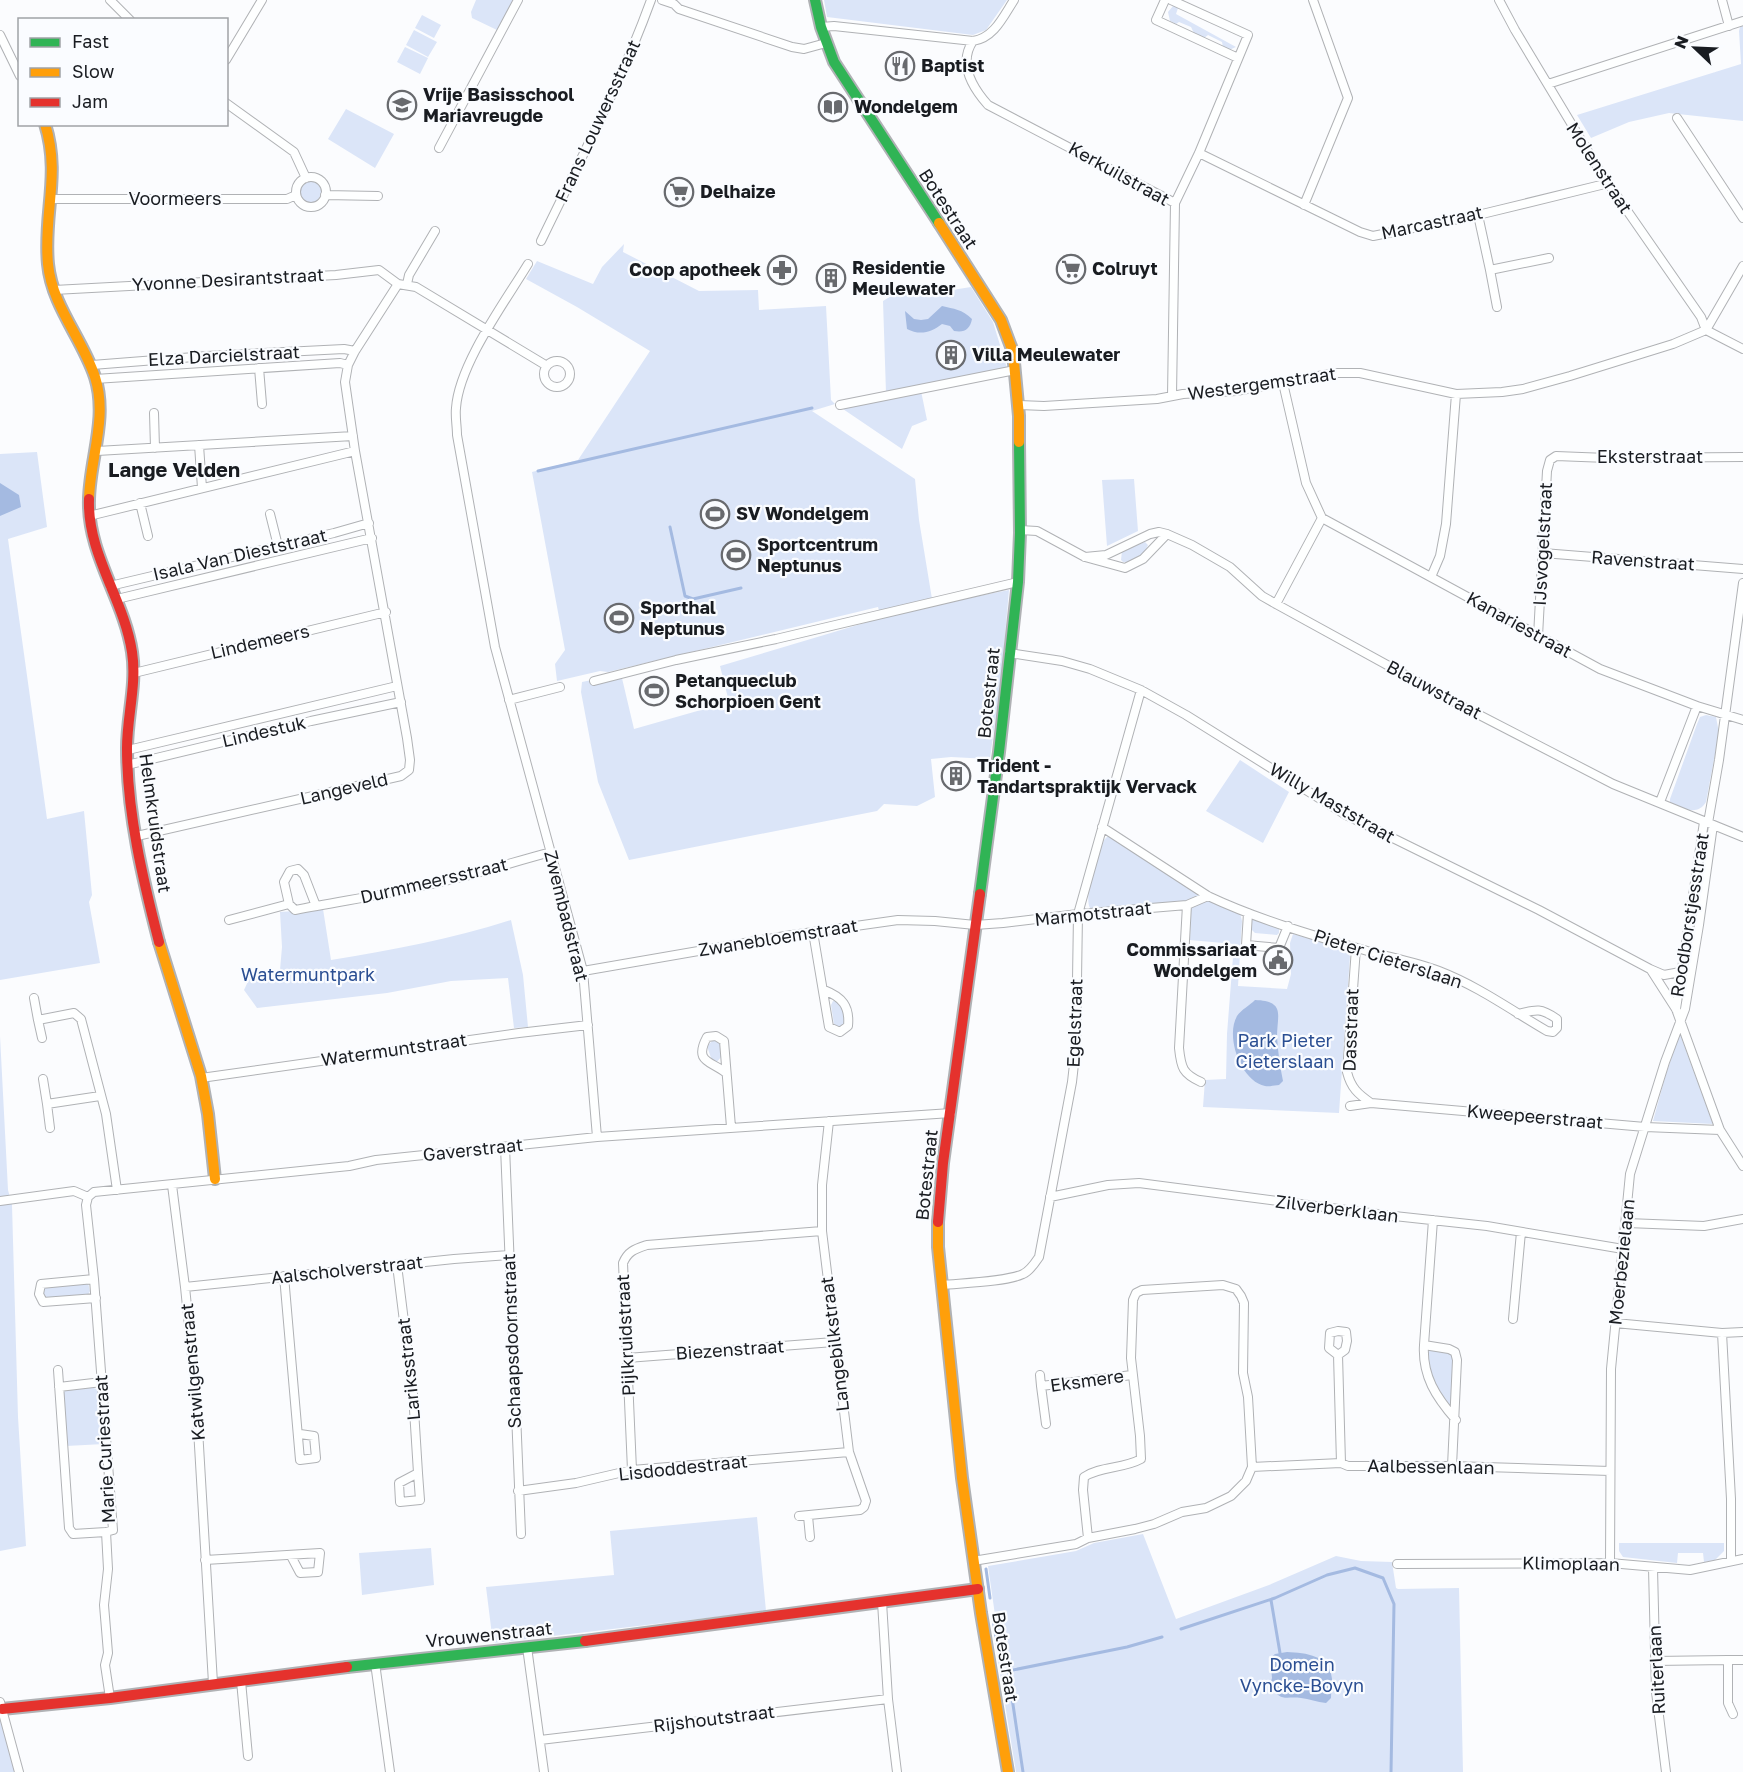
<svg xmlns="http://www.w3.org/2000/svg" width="1743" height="1772" viewBox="0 0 1743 1772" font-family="'Golos Text',sans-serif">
	<rect width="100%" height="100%" fill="#fbfcfe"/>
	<path fill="#dbe5f8" d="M476 0H513L497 30 472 18 471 12Z
		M824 0H1007L986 30 973 35 827 17Z
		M1173 6 1178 8 1176 14 1236 47 1229 50 1223 47 1222 42 1208 35 1204 38 1194 33 1191 27 1179 22 1176 24 1170 21 1168 12Z
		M422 15 441 25 434 38 415 28Z
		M1743 16V121L1669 113 1629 122 1591 138 1577 115 1741 64 1739 31Z
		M414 30 437 42 428 57 406 45Z
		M405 47 428 58 420 74 397 62Z
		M346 109 394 134 375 168 328 139Z
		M299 192a11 11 0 1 1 22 0a11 11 0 1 1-22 0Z
		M624 244 623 252 699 291 758 290 759 310 826 306 831 400 835 404 812 411 915 479 919 520 933 605 1009 590 1002 670 990 759 951 757 931 759 935 797 917 806 884 804 877 811 629 860 598 782 581 692 582 682 621 674 634 729 729 702 720 666 881 618 878 607 608 672 600 671 557 681 555 664 565 650 532 472 578 460 650 351 577 307 526 279 537 261 593 284 602 267Z
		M971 287 993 322 1007 368 886 393 883 301 901 290H952Z
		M921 391 927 420 912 426 902 449 840 407Z
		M37 452 47 527 8 539 47 819 84 811 92 895 89 902 100 963 0 980V454Z
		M1134 479 1138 531 1107 546 1102 480Z
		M1145 542 1148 545C1144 555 1134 563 1123 562L1121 560 1122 551Z
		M1706 715 1716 717 1719 733 1706 802C1698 816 1683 809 1670 803V799L1697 724 1700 717Z
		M1240 760 1289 792 1263 843 1206 811Z
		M1108 836H1111L1240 913 1242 921 1238 986 1287 989 1291 974 1290 943 1293 934 1346 949 1350 956 1339 1113 1203 1107 1205 1080 1226 1079 1227 1034 1234 944 1190 940 1191 903 1090 908C1083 895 1099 855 1104 840Z
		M323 909 331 960C392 950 452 939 511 920L523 975 528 1027 514 1028 508 978 451 981 387 993 257 1008 244 990 251 975 280 970 282 947 280 912Z
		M1252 918 1279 929V933L1277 935 1255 933 1250 928Z
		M833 1001 841 1002C843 1009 847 1019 844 1025L839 1027 834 1024 831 1005Z
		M1680 1034 1713 1124 1653 1121 1666 1074Z
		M0 1036 8 1190 12 1205 18 1417 26 1546 0 1551Z
		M713 1040 720 1043 721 1057 716 1063 712 1061 707 1046Z
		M88 1283 90 1291 88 1295 47 1299 43 1297 42 1291 45 1287Z
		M1432 1349 1450 1352 1453 1357 1454 1403 1451 1405 1448 1404 1433 1380 1427 1353Z
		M91 1387 99 1390 104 1444 66 1446 63 1395 65 1390Z
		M757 1517 766 1611 493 1643 486 1587 614 1575 610 1531Z
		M1143 1534 1176 1619 1269 1585 1336 1556 1361 1561 1392 1562 1396 1588 1398 1589 1459 1588 1463 1772H1016L997 1655 1005 1654 1000 1650 988 1566 1076 1551 1094 1543Z
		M1619 1543H1724V1551L1715 1560 1704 1562 1703 1553H1678L1677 1563 1623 1557 1619 1551Z
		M431 1548 434 1585 362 1595 359 1553Z
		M0 1719 15 1772H0Z"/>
	<path fill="#a4bae1" d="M942 306C954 309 962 309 972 319 970 329 965 333 954 331L950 326 942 324C932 332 920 336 907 329L905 311 914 319 921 320 928 319Z
		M0 483 19 495 21 507 0 516Z
		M1255 1000C1286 1001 1277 1015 1277 1037 1278 1052 1280 1067 1283 1081L1279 1085C1275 1085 1269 1087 1265 1086 1241 1081 1225 1037 1237 1016 1241 1010 1250 1005 1255 1000Z
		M1287 1652C1306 1653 1330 1655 1332 1679 1332 1685 1331 1692 1331 1698L1326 1703C1317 1702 1309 1699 1301 1698 1285 1696 1281 1703 1270 1685L1272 1678 1270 1658 1275 1654Z"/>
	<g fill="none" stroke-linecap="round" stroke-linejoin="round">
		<path stroke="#a4bae1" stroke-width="3" d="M538 471 812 408
			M670 527 685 596 693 599 741 588
			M986 1569 990 1598
			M1271 1600 1280 1653
			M993 1619 998 1650
			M1181 1629 1275 1598 1327 1575 1355 1568 1383 1578 1394 1604 1391 1772
			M1023 1772 1008 1671 1127 1647 1162 1637"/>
		<g stroke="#b0b2b5" stroke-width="10">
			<path id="street" d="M110 0 130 20
				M662 0 674 4 679 9 792 47 804 49 826 43
				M1165 0 1156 20 1238 58
				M1171 0 1248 35 1199 153 1175 203 1172 396
				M1499 0 1515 30 1601 173 1701 317 1706 330
				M1722 0 1729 26
				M821 27 834 26 973 41C994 38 1003 17 1014 0
				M0 35 20 76
				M973 41C958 63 972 87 988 105L1175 203
				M226 60 262 0
				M1548 84 1743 21
				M226 103 294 152 306 178
				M1677 118 1743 218
				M439 148 518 0
				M1199 153 1360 232 1373 236 1478 215 1609 183
				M296 192a15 15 0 1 1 30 0a15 15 0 1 1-30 0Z
				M325 195 378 196
				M53 199H287L296 195
				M1304 205 1348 98 1313 0
				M1478 215 1490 270 1549 258
				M541 241C579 162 621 83 651 0
				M528 264C505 302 459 364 456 408 455 417 457 426 457 435L495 647 583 971 597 1137
				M1490 270 1497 307
				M398 284 416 287 547 366
				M407 284 409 275 435 231
				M54 290 336 275 379 270 398 284
				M1706 330 1743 266
				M1706 330 1743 349
				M544 374a13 13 0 1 1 26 0a13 13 0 1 1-26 0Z
				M92 365 207 356 344 349 355 351
				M259 368 262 404
				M95 379 340 363 348 365
				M1283 383 1306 483 1322 518
				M840 405 1015 370
				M1019 405 1044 406 1157 399 1183 394 1236 391 1335 373H1360L1456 394 1502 392 1523 389 1570 376 1673 344 1706 330
				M154 413 155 448
				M199 445 202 488
				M97 451 353 436
				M140 503 148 536
				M270 514 278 546
				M89 516 355 451
				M1322 518 1600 669 1697 706 1743 720
				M1020 530 1037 531 1085 557 1125 568 1143 559 1167 534
				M1543 553 1743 569
				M1085 557 1106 555 1150 534 1159 532 1167 534 1192 545 1230 567 1262 596 1276 604 1460 705 1613 784 1743 837
				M1431 577 1440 556 1446 524 1456 394
				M110 586 334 533 369 523
				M117 599 372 538
				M1276 604 1322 518
				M1538 636 1547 471 1550 460 1556 456 1607 458 1743 457
				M1009 653 1062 661 1090 669 1141 690 1186 715 1346 815 1539 910 1650 969 1664 975 1691 970
				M134 673 386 612
				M594 681 676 660 776 639 1018 582
				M509 700 560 687
				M128 750 397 686
				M127 765 311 721 401 702
				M1660 802 1697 706
				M1708 823 1719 760 1743 583
				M1102 827 1208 896C1257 919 1311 935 1364 950 1388 957 1415 962 1439 971 1478 986 1511 1010 1547 1031L1553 1032 1557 1028V1019C1541 1008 1537 1009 1518 1014
				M137 836 401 776 409 770 410 760 407 738 355 451 345 382 348 365 355 351 398 284
				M1187 905 1179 1048C1181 1068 1183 1074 1201 1082
				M316 906 304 875 298 869 290 871 284 882 289 904 295 910C346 900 398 893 449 880 483 872 517 861 551 852
				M1248 913 1246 945 1279 948 1288 926
				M229 920 289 904
				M813 932 829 1027 840 1032 848 1026C850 1006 842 997 824 990
				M1356 948 1347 1072C1351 1088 1358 1094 1371 1103
				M1651 970 1676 1009 1720 1130 1743 1166
				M583 971 785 936 898 920 935 921 975 925 1003 923 1078 914 1187 905 1208 896
				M34 998 38 1020 74 1013 81 1019 106 1114 117 1190
				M1676 1009 1704 822
				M38 1020 42 1038
				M726 1073C712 1061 693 1063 707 1037L716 1036 724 1041 731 1127
				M201 1078 519 1033 588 1025
				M43 1079 47 1104 100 1096
				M47 1104 50 1128
				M1350 1106 1371 1103 1645 1127 1720 1130
				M505 1147 521 1534
				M172 1185 185 1287 196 1395 213 1683
				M88 1197 94 1192 349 1166 376 1160 597 1137 951 1113
				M88 1197 86 1205 94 1279 113 1530 106 1532 108 1569 104 1605 108 1653 105 1665 110 1698
				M1050 1197 1108 1185 1139 1183 1385 1215 1487 1226 1623 1249
				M0 1201 74 1191 88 1197
				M1627 1223 1704 1226 1743 1219
				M397 1265 413 1394 418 1473 399 1483 400 1502 420 1500 418 1473
				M284 1276 300 1460 316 1458 314 1436 300 1434
				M94 1279 41 1284 39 1294 43 1302 96 1298
				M942 1285C962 1283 1006 1282 1023 1274 1030 1271 1035 1263 1039 1257L1072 1082 1076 1046 1078 914 1141 690
				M185 1287 454 1259 509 1255
				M1513 1319 1521 1232
				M1615 1323 1722 1333 1743 1332
				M1722 1333 1731 1499V1561
				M1424 1345 1433 1220
				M1338 1355 1329 1348 1330 1333 1338 1331 1346 1332 1347 1341 1345 1350 1338 1355 1341 1463
				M627 1358 834 1342
				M58 1370 69 1528 73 1534 106 1532
				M1040 1375 1041 1386
				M59 1387 102 1382
				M1046 1424 1041 1386 1132 1375
				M1452 1466 1457 1360 1455 1352 1449 1349 1424 1345C1422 1376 1436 1397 1456 1420
				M1252 1467 1341 1463 1348 1466H1452L1610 1471
				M632 1470 623 1263C628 1251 635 1249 647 1245L822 1231
				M518 1491 576 1483 632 1470 849 1452
				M799 1516 860 1510 864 1507 866 1501 849 1452 822 1231V1185L829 1121
				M808 1516 810 1537
				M205 1560 320 1553 318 1572 300 1573 291 1556
				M973 1561 1076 1544 1088 1538 1135 1529 1154 1524 1182 1512 1206 1508 1231 1496 1246 1481 1252 1467 1248 1397 1243 1373 1244 1303 1241 1296 1236 1289 1223 1285 1142 1290 1136 1293 1133 1300 1131 1358 1140 1436 1141 1459C1123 1469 1100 1466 1084 1477L1083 1490 1088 1538
				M1610 1563 1611 1369 1630 1174 1665 1062 1685 1009 1699 925 1713 825
				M1397 1564 1610 1563 1690 1570 1743 1559
				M1653 1568 1656 1692 1666 1772
				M882 1602 888 1699 897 1772
				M527 1647 544 1772
				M1728 1660H1743
				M1654 1661 1728 1660V1703L1733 1714
				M375 1663 390 1772
				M241 1681 248 1756
				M0 1702 19 1772
				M540 1740 888 1699"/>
		</g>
		<g stroke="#b0b2b5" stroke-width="14">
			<path id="fast" d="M815 0 821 27 834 62 939 223
				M980 894 999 752 1018 582 1020 533 1019 442
				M347 1667 585 1641"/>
		</g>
		<g stroke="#b0b2b5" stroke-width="14">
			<path id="slow" d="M45 124C61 175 43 214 48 264 52 306 82 338 95 377 108 418 90 458 89 499
				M939 223 1001 320 1013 352 1019 416V442
				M159 942 201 1076 208 1114 215 1179
				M938 1222V1247L962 1478 981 1613 1008 1772"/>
		</g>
		<g stroke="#b0b2b5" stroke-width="14">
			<path id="jam" d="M89 499C87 554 124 599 132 652 137 684 127 716 127 748 127 813 143 880 159 942
				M938 1222 943 1163 980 894
				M585 1641 978 1589
				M2 1709 110 1698 347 1667"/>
		</g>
		<use href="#street" stroke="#feffff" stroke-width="8"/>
		<use href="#fast" stroke="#30b455" stroke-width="10"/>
		<use href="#slow" stroke="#ff9f0a" stroke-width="10"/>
		<use href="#jam" stroke="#e5322d" stroke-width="10"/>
	</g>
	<defs>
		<g id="restaurant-ring" transform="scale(1.5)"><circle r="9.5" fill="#fafcff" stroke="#686a6e" stroke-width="1.5"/><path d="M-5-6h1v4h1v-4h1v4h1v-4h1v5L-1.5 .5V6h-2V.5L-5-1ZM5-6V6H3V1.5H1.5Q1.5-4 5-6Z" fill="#686a6e"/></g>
		<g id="school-ring" transform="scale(1.5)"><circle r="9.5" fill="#fafcff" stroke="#686a6e" stroke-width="1.5"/><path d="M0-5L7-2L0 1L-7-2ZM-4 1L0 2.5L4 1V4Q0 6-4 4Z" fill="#686a6e"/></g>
		<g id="library-ring" transform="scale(1.5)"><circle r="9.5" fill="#fafcff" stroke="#686a6e" stroke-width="1.5"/><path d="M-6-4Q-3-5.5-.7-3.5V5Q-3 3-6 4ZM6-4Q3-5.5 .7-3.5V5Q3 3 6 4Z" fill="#686a6e"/></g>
		<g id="supermarket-ring" transform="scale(1.5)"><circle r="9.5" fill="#fafcff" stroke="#686a6e" stroke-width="1.5"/><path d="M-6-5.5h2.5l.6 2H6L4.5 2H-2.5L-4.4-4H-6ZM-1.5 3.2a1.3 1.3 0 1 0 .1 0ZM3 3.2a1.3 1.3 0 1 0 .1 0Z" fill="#686a6e"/></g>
		<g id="pharmacy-ring" transform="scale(1.5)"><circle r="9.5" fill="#fafcff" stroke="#686a6e" stroke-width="1.5"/><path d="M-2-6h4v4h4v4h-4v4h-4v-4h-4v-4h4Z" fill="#686a6e"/></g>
		<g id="building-ring" transform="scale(1.5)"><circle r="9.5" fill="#fafcff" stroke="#686a6e" stroke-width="1.5"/><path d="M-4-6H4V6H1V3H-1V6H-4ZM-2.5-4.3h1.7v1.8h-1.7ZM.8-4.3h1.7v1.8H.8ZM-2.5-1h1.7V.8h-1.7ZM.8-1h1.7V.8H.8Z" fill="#686a6e"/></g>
		<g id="stadium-ring" transform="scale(1.5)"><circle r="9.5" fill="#fafcff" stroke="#686a6e" stroke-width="1.5"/><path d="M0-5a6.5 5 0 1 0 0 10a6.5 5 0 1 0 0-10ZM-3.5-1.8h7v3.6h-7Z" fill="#686a6e"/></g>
		<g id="civic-ring" transform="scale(1.5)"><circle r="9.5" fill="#fafcff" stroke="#686a6e" stroke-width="1.5"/><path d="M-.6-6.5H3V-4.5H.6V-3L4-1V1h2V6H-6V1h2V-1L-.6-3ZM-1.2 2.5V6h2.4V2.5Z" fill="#686a6e"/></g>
	</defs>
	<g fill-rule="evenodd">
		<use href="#restaurant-ring" x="900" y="66"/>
		<use href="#school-ring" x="402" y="105"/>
		<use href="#library-ring" x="833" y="107"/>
		<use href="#supermarket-ring" x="679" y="192"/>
		<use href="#supermarket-ring" x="1071" y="269"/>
		<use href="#pharmacy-ring" x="782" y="270"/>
		<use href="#building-ring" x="831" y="278"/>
		<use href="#building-ring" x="951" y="355"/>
		<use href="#stadium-ring" x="715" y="514"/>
		<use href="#stadium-ring" x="736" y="555"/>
		<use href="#stadium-ring" x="619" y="618"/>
		<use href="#stadium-ring" x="654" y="691"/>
		<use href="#building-ring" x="956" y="776"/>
		<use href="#civic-ring" x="1278" y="960"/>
	</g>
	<g text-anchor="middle" stroke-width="4.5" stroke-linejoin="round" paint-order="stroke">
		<g font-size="18" font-weight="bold" fill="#191c21" stroke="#fafcff" text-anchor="start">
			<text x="921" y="72">Baptist</text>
			<text x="423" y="101">Vrije Basisschool<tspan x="423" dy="21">Mariavreugde</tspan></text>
			<text x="854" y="113">Wondelgem</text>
			<text x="700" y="198">Delhaize</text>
			<text x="852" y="274">Residentie<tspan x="852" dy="21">Meulewater</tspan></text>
			<text x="1092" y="275">Colruyt</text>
			<text x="761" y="276" text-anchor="end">Coop apotheek</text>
			<text x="972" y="361">Villa Meulewater</text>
			<text x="736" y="520">SV Wondelgem</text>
			<text x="757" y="551">Sportcentrum<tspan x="757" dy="21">Neptunus</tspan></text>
			<text x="640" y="614">Sporthal<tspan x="640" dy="21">Neptunus</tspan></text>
			<text x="675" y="687">Petanqueclub<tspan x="675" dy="21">Schorpioen Gent</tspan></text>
			<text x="977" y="772">Trident -<tspan x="977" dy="21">Tandartspraktijk Vervack</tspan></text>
			<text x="1257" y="956" text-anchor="end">Commissariaat<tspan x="1257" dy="21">Wondelgem</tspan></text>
		</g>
		<g font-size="18" fill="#191c21" stroke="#fafcff">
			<text transform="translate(598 121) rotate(-65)" y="6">Frans Louwersstraat</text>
			<text transform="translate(1599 168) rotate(57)" y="6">Molenstraat</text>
			<text transform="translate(1119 174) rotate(29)" y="6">Kerkuilstraat</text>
			<text x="175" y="205">Voormeers</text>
			<text transform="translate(948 209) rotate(57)" y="6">Botestraat</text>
			<text transform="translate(1432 223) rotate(-12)" y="6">Marcastraat</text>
			<text transform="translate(228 280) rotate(-3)" y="6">Yvonne Desirantstraat</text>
			<text transform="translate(224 356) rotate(-3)" y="6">Elza Darcielstraat</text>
			<text transform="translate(1262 384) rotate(-8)" y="6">Westergemstraat</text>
			<text x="1650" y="463">Eksterstraat</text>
			<text transform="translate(1543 544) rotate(-87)" y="6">IJsvogelstraat</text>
			<text transform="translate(240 555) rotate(-13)" y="6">Isala Van Dieststraat</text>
			<text transform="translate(1643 561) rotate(4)" y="6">Ravenstraat</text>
			<text transform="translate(1519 625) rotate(29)" y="6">Kanariestraat</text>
			<text transform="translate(260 642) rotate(-13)" y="6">Lindemeers</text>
			<text transform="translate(1434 690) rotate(28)" y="6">Blauwstraat</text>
			<text transform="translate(989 693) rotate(-84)" y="6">Botestraat</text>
			<text transform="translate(264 732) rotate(-13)" y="6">Lindestuk</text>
			<text transform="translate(344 789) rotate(-13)" y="6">Langeveld</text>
			<text transform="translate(1332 803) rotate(30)" y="6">Willy Maststraat</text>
			<text transform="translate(155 823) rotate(82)" y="6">Helmkruidstraat</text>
			<text transform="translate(434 881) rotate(-13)" y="6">Durmmeersstraat</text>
			<text transform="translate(1093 914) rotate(-6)" y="6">Marmotstraat</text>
			<text transform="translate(1690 915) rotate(-81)" y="6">Roodborstjesstraat</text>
			<text transform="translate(566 916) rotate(76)" y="6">Zwembadstraat</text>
			<text transform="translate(778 938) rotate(-9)" y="6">Zwanebloemstraat</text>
			<text transform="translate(1388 959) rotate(18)" y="6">Pieter Cieterslaan</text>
			<text transform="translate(1075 1023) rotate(-88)" y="6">Egelstraat</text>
			<text transform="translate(1351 1030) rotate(-88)" y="6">Dasstraat</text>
			<text transform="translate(394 1050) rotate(-8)" y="6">Watermuntstraat</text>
			<text transform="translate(1535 1117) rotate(5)" y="6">Kweepeerstraat</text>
			<text transform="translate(473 1150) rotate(-6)" y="6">Gaverstraat</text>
			<text transform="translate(927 1175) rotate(-84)" y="6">Botestraat</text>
			<text transform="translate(1337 1209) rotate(7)" y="6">Zilverberklaan</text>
			<text transform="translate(1622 1262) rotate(-84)" y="6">Moerbezielaan</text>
			<text transform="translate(347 1270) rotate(-6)" y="6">Aalscholverstraat</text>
			<text transform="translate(626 1335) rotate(-93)" y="6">Pijlkruidstraat</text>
			<text transform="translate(512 1341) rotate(-92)" y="6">Schaapsdoornstraat</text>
			<text transform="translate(835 1344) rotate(-97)" y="6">Langebilkstraat</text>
			<text transform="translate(730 1350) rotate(-4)" y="6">Biezenstraat</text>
			<text transform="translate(409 1369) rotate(-96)" y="6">Lariksstraat</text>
			<text transform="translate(193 1372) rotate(-95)" y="6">Katwilgenstraat</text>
			<text transform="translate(1087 1381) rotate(-8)" y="6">Eksmere</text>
			<text transform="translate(105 1449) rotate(-93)" y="6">Marie Curiestraat</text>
			<text transform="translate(1431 1467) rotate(1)" y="6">Aalbessenlaan</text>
			<text transform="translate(683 1468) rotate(-6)" y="6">Lisdoddestraat</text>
			<text transform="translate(1571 1564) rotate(1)" y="6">Klimoplaan</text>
			<text transform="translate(489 1635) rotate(-6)" y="6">Vrouwenstraat</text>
			<text transform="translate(1005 1657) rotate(81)" y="6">Botestraat</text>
			<text transform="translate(1657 1670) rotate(-93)" y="6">Ruiterlaan</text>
			<text transform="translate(714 1719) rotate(-7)" y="6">Rijshoutstraat</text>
		</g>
		<g font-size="18" fill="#2a4e92" stroke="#fafcff">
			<text x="308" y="981">Watermuntpark</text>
			<text x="1285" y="1047">Park Pieter<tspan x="1285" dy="21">Cieterslaan</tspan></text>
			<text x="1302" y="1671">Domein<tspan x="1302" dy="21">Vyncke-Bovyn</tspan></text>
		</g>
		<g font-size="20" font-weight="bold" fill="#191c21" stroke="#fafcff">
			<text x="174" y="477">Lange Velden</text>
		</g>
	</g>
	<rect x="18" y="18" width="210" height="108" fill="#fafcff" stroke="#a0a2a6" stroke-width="1.5"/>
	<rect x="30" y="38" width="30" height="9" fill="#30b455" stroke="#a0a2a6" stroke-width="1.5"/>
	<text x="72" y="48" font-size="18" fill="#191c21">Fast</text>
	<rect x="30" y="68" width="30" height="9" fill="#ff9f0a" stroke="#a0a2a6" stroke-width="1.5"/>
	<text x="72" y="78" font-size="18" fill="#191c21">Slow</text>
	<rect x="30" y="98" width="30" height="9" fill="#e5322d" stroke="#a0a2a6" stroke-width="1.5"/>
	<text x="72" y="108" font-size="18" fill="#191c21">Jam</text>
	<g transform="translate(1695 48) rotate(293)" stroke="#fafcff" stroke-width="4.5" paint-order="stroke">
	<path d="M0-4.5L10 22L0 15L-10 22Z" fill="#191c21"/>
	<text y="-9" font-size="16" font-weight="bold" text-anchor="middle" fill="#191c21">N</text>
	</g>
</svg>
